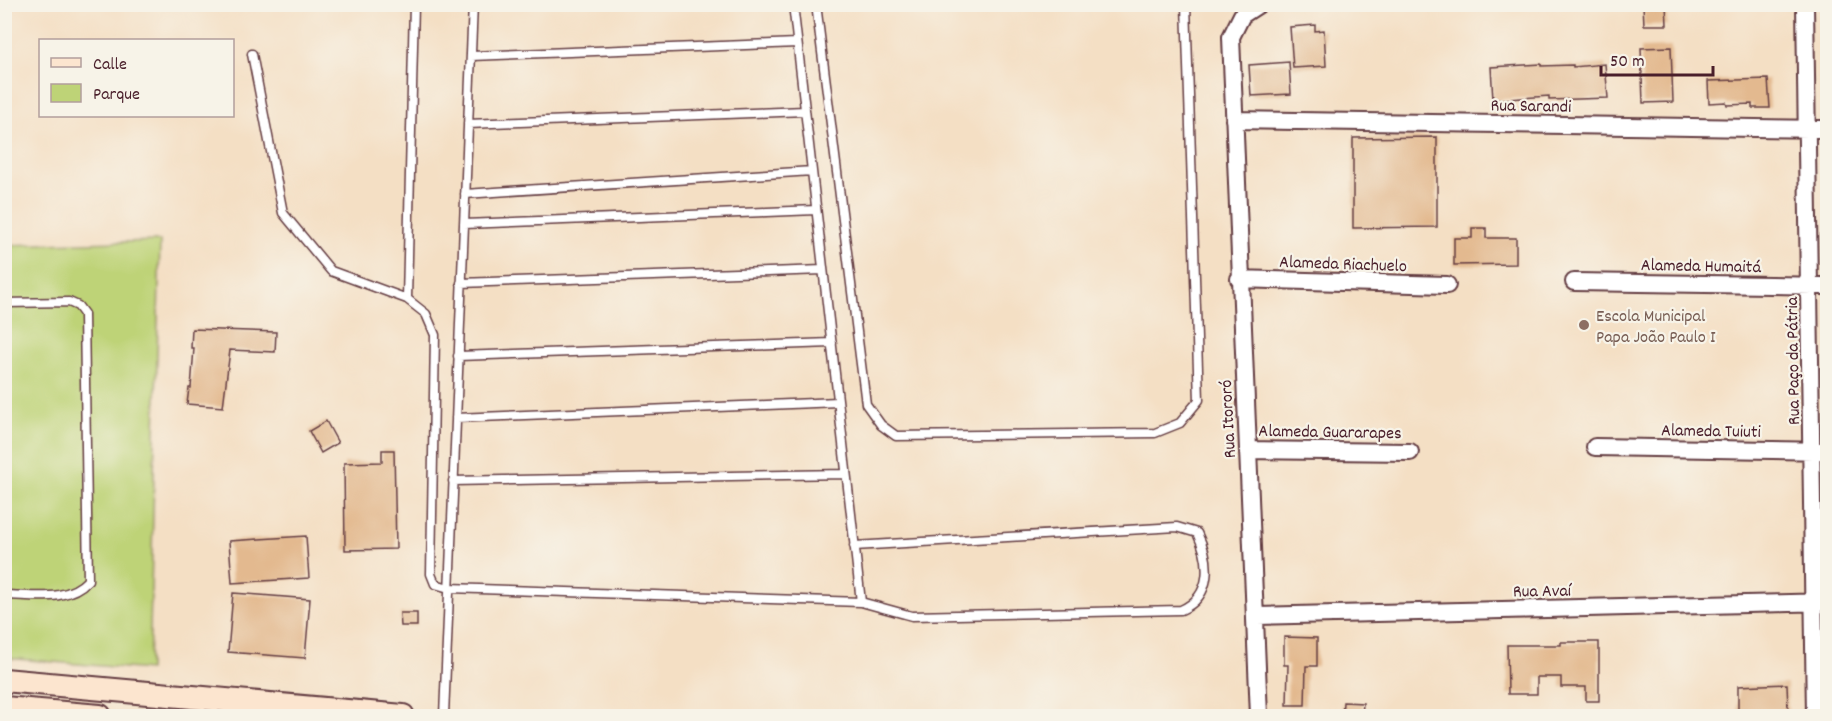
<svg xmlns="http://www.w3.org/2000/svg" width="1832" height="721" viewBox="0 0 1832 721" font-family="Dekko,sans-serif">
	<rect width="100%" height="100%" fill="#f7f3e8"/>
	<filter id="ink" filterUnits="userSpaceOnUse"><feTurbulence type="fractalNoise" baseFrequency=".0167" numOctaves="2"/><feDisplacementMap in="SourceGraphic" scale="12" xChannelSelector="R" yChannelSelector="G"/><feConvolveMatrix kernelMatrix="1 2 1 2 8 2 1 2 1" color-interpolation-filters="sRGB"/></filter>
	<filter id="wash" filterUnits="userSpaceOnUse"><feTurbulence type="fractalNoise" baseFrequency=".008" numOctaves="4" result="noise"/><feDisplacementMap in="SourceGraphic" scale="24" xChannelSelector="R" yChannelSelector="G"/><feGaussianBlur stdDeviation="1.35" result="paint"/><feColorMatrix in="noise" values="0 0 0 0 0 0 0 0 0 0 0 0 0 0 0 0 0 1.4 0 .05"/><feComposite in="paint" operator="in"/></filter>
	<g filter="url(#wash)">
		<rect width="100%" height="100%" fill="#f4dfc4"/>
		<path fill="#bed377" stroke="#847951" stroke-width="1.5" d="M160 241 149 670 5 658 4 245Z"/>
		<g id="blocks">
			<path fill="#e3b98f" d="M1643 4H1666L1667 25H1644Z
				M1315 25V31L1324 30 1326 66 1293 68 1290 27Z
				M1671 47 1673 102 1643 103 1641 48Z
				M1289 62 1291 94 1251 96 1249 65Z
				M1541 64V66L1573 65V67L1605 64 1608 98 1549 100V96L1493 100 1491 67Z
				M1768 79 1770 108H1752V104L1727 105 1726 102 1709 103 1708 81Z
				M1437 137V227L1353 228V138Z
				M1472 228H1486V238H1516V264L1454 265V238H1472Z
				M192 329 276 332 275 352 230 350 223 407 187 404 189 388H191L194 348H191Z
				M326 421 338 443 321 453 309 431Z
				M382 450H394L396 549 345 550 344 463 382 462Z
				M306 536 309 578 232 583 229 541Z
				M233 593 310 599 305 658 228 652Z
				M400 613H417V626H401Z
				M1284 637 1317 638V666H1306L1305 705H1287L1288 665H1284Z
				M1561 642H1599V701H1586V687H1561V677H1537V694H1508L1507 645H1561Z
				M1787 684 1788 710 1738 711V686Z
				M1343 702 1363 703 1362 717H1342Z"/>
		</g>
	</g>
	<g filter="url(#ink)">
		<use href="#blocks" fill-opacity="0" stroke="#643c42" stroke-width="1.5"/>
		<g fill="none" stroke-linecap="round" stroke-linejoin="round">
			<g stroke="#643c42" stroke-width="11">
				<path id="lane" d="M793 4 861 602
					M816 4 866 404 881 425 896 436 1155 433 1180 423 1199 400 1186 4
					M252 54 283 213 331 271 407 299 426 314 435 335 431 574 435 584 449 588 861 602 912 616 1181 610C1213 596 1211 561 1197 533L1177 527 854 546
					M471 56 797 43
					M468 124 805 111
					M465 194 812 171
					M464 224 816 210
					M461 283 823 270
					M407 299 414 4
					M4 303 69 302 78 306 84 314 88 580C67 603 33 595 4 595
					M458 356 832 343
					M456 418 838 402
					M453 481 846 474
					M444 716 473 4"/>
			</g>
			<g stroke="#643c42" stroke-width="20">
				<path id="street" d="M1805 4 1815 716
					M1234 120 1828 129
					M1239 279 1447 285
					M1574 282 1828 286
					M1595 447 1828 451
					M1248 450 1410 452
					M1257 616 1828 602
					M1259 716 1231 37 1242 15 1259 4"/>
			</g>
			<g stroke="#643c42" stroke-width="26">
				<path id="secondary" d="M4 680 403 716
					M4 708 100 716"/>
			</g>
			<use href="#lane" stroke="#fff" stroke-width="8"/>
			<use href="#street" stroke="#fff" stroke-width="16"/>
			<use href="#secondary" stroke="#fce5cf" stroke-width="22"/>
		</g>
	</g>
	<circle fill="#8d6e63" stroke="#f7f3e8" stroke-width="2" cx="1584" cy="325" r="6"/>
	<g text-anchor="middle" stroke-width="4.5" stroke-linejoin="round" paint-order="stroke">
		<g font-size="18" fill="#4a1f2b" stroke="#f7f3e8">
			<text transform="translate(1531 105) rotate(1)" y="6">Rua Sarandi</text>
			<text transform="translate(1343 263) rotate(2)" y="6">Alameda Riachuelo</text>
			<text transform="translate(1701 265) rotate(1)" y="6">Alameda Humaitá</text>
			<text transform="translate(1792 361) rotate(-91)" y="6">Rua Paço da Pátria</text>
			<text transform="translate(1227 419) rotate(-93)" y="6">Rua Itororó</text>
			<text transform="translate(1711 430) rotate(1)" y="6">Alameda Tuiuti</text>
			<text transform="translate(1330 431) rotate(1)" y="6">Alameda Guararapes</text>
			<text transform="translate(1542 590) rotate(-1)" y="6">Rua Avaí</text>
		</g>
		<g font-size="18" fill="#785e54" stroke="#f7f3e8" text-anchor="start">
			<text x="1596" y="321">Escola Municipal<tspan x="1596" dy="21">Papa João Paulo I</tspan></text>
		</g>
	</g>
	<rect width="1832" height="721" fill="none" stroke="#f7f3e8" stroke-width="24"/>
	<rect x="39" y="39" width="195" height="78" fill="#f7f3e8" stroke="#b29e9c" stroke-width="1.5"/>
	<rect x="51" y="58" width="30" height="9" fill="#fce5cf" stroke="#b29e9c" stroke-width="1.5"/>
	<text x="93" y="69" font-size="18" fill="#4a1f2b">Calle</text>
	<rect x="51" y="84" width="30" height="18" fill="#bed377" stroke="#b29e9c" stroke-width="1.5"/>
	<text x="93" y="99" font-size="18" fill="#4a1f2b">Parque</text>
	<path d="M1601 66v9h112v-9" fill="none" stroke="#4a1f2b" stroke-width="3"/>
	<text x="1610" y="66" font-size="18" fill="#4a1f2b" stroke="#f7f3e8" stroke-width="4.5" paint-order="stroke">50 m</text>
</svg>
